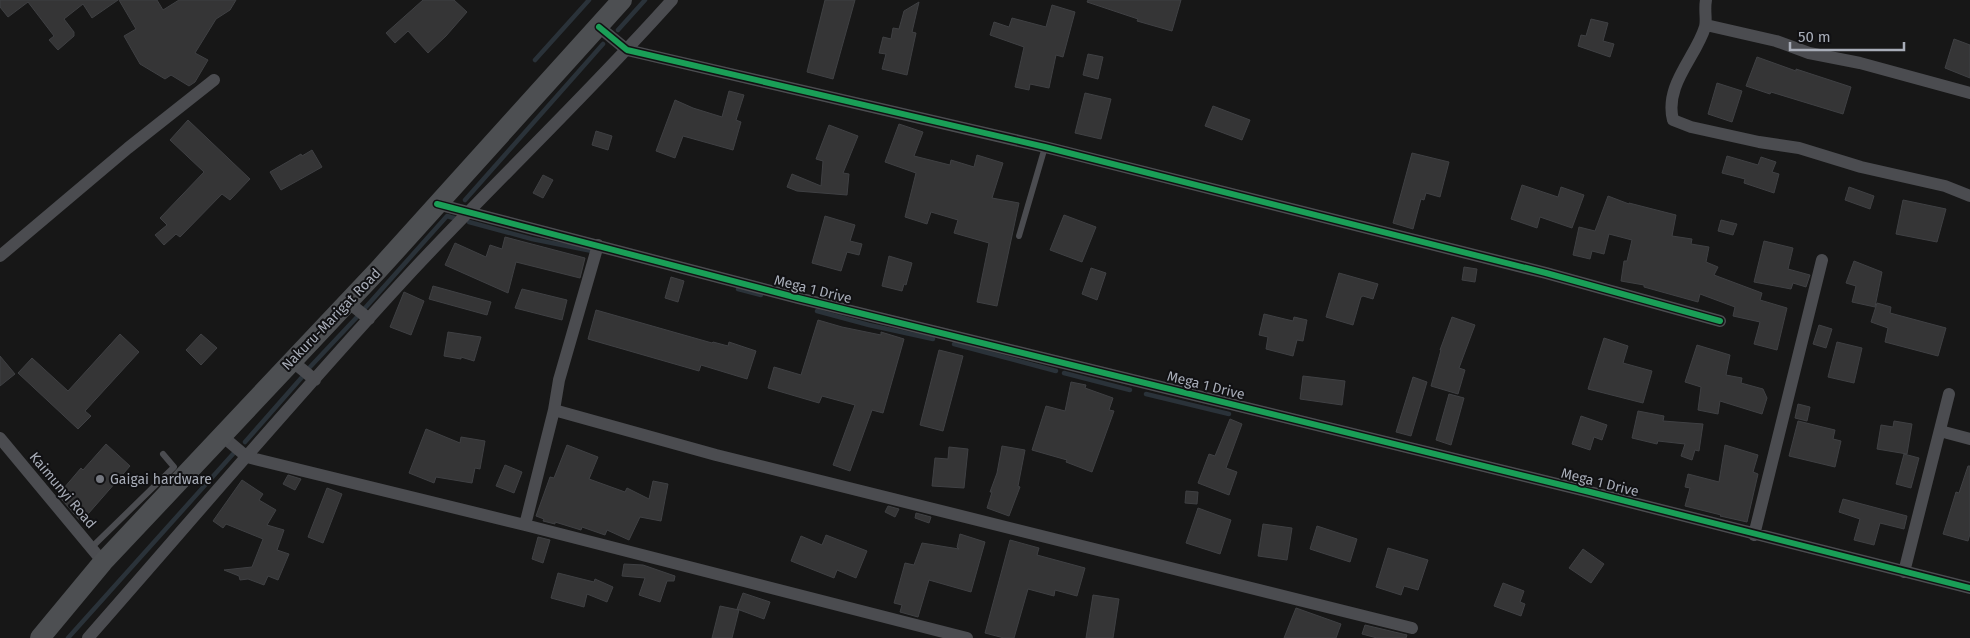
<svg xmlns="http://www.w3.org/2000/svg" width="1970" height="638" viewBox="0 0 1970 638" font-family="'Fira Sans',sans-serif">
	<rect width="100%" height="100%" fill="#171717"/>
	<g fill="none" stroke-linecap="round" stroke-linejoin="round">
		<path stroke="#2a3239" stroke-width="4.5" d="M618 30 645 0
			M535 60 589 0
			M465 200 603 44
			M469 222 532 239 592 251
			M738 289 761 295
			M365 308 447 216 457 219
			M817 311 869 325 933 339
			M954 344 1056 371
			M310 367 357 317
			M1064 373 1130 390
			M1146 394 1229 414
			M245 442 303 376
			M68 638 233 454"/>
	</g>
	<path fill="#353536" stroke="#3f4043" d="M0 0H118L92 18 83 4 64 19 74 32V36L58 50 49 40 54 36 28 2 8 17 0 7Z
		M119 0H157L163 10 179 0H236L230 10 216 19 195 53 208 60 195 82 189 86 171 75 165 79 140 64 124 36 136 29Z
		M423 0H454L467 12 446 36 428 53 408 31 395 43 386 33Z
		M825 0H855L833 79 807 72Z
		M1088 0H1181L1172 31 1137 21 1138 19 1087 2Z
		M919 2 912 32 916 33 907 75 882 69 886 54 879 53 883 37 891 39 893 28 899 29 904 11Z
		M1052 5 1075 12 1063 57 1056 55 1049 88 1030 84 1029 90 1015 87 1024 47 990 35 994 22 1009 27 1012 18 1046 27Z
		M1591 19 1608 23 1603 41 1614 44 1610 57 1578 46 1581 35 1586 36Z
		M1954 39 1970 45V78L1945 68Z
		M1088 54 1103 57 1098 79 1083 75Z
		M1757 57 1796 71V69L1851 87 1843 114 1771 92 1770 94 1746 86Z
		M1717 83 1742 91 1732 122 1708 114Z
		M729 91 744 95 736 120 741 122 733 150 683 136 675 158 656 151 675 100 693 108 722 117Z
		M1085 93 1111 99 1101 139 1075 133Z
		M1213 106 1250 120 1242 140 1205 126Z
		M188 120 250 179 230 200 222 194 180 237 176 234 164 245 155 235 167 225 160 218 204 172 170 140Z
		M899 124 923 132 914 156 950 165 951 160 974 167 977 155 1003 163 992 198 1019 203 997 306 977 302 989 243 954 233 958 220 931 212 927 224 905 217 916 173 885 162Z
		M829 125 858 136 843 173 849 174 847 195 797 191 787 187 792 174 821 186 823 161 816 159Z
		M596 131 612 136 608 150 592 145Z
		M312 150 322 167 281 190 270 172 301 154 302 156Z
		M1412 153 1449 162 1440 197 1426 193 1424 200 1421 199 1413 229 1393 223Z
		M1727 156 1758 165 1761 157 1776 162 1772 172 1779 174 1774 193 1744 183 1745 179 1722 173Z
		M543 175 553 180 543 198 533 193Z
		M1522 185 1558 197 1561 187 1584 195 1572 228 1540 217 1537 228 1511 219Z
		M1849 187 1874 196 1870 209 1845 200Z
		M1608 196 1629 204V203L1676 215 1672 236 1692 239 1691 244 1709 247 1706 262 1718 267 1714 275 1762 293 1760 300 1787 308 1777 350 1754 344 1760 322 1733 316 1735 307 1700 294 1698 302 1644 287V285L1621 281 1624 261H1627L1632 240 1609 234 1604 254 1592 251 1590 259 1573 255 1579 227 1595 231Z
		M1903 200 1946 209 1937 242 1896 234Z
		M1064 215 1096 227 1082 262 1050 250Z
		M825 216 855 225 850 241 862 244 859 255 847 252 841 271 812 263Z
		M1721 220 1737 224 1733 235 1718 231Z
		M505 237 585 258 580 278 516 262 508 293 445 265 455 243 486 257 490 245 502 249Z
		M1764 241 1793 248 1788 269 1810 275 1806 287 1793 283 1791 289 1754 282Z
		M889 256 912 263 906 285 904 284 902 291 882 286Z
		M1854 261 1882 272 1875 307 1852 302 1856 286 1846 283Z
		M1464 267 1477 269 1475 282 1462 280Z
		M1091 268 1106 273 1097 300 1082 294Z
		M1339 273 1378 284 1373 299 1363 296 1361 297 1353 325 1326 317Z
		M671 277 684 281 678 302 665 298Z
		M433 286 491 302 487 315 429 299Z
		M522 289 567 300 562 320 515 308Z
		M404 292 424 301 411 335 390 327Z
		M1877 303 1891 307 1890 313 1946 328 1938 356 1885 342 1888 328 1871 322Z
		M596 310 712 343 713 342 728 346 729 342 756 351 747 379 701 365 699 371 588 339Z
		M1264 314 1293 321 1294 317 1307 320 1303 341 1297 340 1293 356 1266 349 1268 337 1259 335Z
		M1452 317 1475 325 1459 368 1465 370 1458 394 1431 386 1441 350H1440Z
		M818 320 842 327 881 335V332L904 339 883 413 872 410 850 471 833 465 855 405 822 396 819 403 768 388 774 367 801 375Z
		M1819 325 1832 329 1826 348 1813 344Z
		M448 332 481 337 474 361 461 357V359L444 356Z
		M120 334 139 352 85 411 91 416 78 429 18 373 32 358 68 391Z
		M201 334 217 348 201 365 186 350Z
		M1604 338 1628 346 1623 363 1652 371 1643 403 1588 389Z
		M1837 342 1862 348 1854 383 1828 377Z
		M1697 345 1730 355 1726 375 1742 378 1741 383 1763 389 1767 398 1762 414 1720 401 1718 414 1698 410 1701 387 1685 382Z
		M939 350 963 356 943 431 920 425Z
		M0 356 15 374 0 386Z
		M1303 376 1345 381 1342 405 1300 399Z
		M1413 377 1427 382 1411 436 1396 432Z
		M1071 382 1086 385 1085 388 1113 398 1109 410 1114 411 1092 472 1066 462 1067 460 1032 450 1046 406 1065 411Z
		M1449 394 1464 398 1451 445 1436 440Z
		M1798 404 1810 407 1807 421 1795 418Z
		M1638 411 1664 416 1663 421 1703 424 1699 451 1695 450 1692 460 1681 456 1685 444 1658 441 1657 444 1632 438Z
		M1581 416 1607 425 1602 440 1594 437 1590 450 1572 444Z
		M1230 419 1242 424 1226 468 1237 472 1229 495 1198 483 1209 454 1215 456Z
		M1798 421 1835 430 1833 439 1841 441 1835 467 1789 456Z
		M1894 421 1912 424 1907 454 1877 449 1881 425 1893 427Z
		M426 429 460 443 461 437 485 441 480 469 475 468 472 483 436 477 434 483 409 473Z
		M106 444 130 466 81 522 58 495 81 468 83 470Z
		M567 445 598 457 589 479 625 492 627 488 649 499 653 481 668 484 661 521 640 517 629 540 607 530 605 535 582 527 581 530 555 522V524L543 521 544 519 536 516 550 477 554 478Z
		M1725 445 1758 455 1753 472 1758 474 1747 522 1720 516 1721 515 1685 506 1690 488 1685 487 1688 474 1719 482Z
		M1002 446 1025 450 1018 486 1020 487 1009 516 987 508 992 492H990L997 473Z
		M949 447 968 449 964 488 932 486 935 458 948 459Z
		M1904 454 1919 458 1911 488 1896 484Z
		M505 465 522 472 514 493 496 486Z
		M1968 466H1970V534L1968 541 1943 534 1956 492 1959 493Z
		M288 475 301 479 295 490 283 484Z
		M242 480 263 494 259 500 276 510 267 525 284 530 277 550 289 554 278 580 268 576 264 585 248 579 240 580 239 576 224 570 252 567 263 539 226 524 223 528 213 521Z
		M327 488 342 494 323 543 308 537Z
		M1186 491 1198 492 1197 504 1185 503Z
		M1843 499 1907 516 1904 529 1880 523 1874 545 1854 540 1860 519 1839 512Z
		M888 506 899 509 895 517 885 512Z
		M1198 508 1231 520 1220 554 1186 543Z
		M916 513 931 517 929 523 915 518Z
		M1263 524 1292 528 1287 560 1258 556Z
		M1317 526 1357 539 1350 562 1310 549Z
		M960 534 985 542 971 592 929 580 918 617 900 612 902 605 894 603 905 563 914 565 922 543 959 549 957 547Z
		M826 535 867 551 856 578 837 570 834 578 791 561 801 536 822 545Z
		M538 537 550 540 543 563 532 559Z
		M1010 540 1039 548 1037 555 1085 568 1077 596 1055 590 1054 596 1028 589 1014 638H1004L985 633Z
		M1388 548 1428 560 1418 590 1404 586 1401 595 1376 587Z
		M1583 549 1604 564 1591 583 1569 568Z
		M624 564 643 565 675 576 674 581H667L660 602 639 595 645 578 622 576Z
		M558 573 594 582 595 579 613 587 607 602 587 594 584 607 551 598Z
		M1503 583 1524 591 1520 602 1525 604 1521 616 1494 606Z
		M743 593 770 602 764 619 737 609Z
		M1093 595 1119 599 1113 638H1086Z
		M720 606 739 610 732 638H712Z
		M1296 608 1341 624 1336 638H1284Z
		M1365 625 1407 635 1406 638H1377L1362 634Z"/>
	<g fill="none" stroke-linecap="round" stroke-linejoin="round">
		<path stroke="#4b4c50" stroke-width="6" d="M1019 236 1045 147
			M91 548 174 467 163 454"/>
		<path stroke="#4b4c50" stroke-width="12" d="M1706 0C1704 10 1707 20 1705 27 1696 57 1664 85 1673 120L1691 127 1759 142 1799 148 1861 167 1945 186 1970 196
			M1706 25 1776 41 1809 53 1860 63 1970 93
			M599 27 627 50 1045 147 1546 273 1720 321
			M437 204 798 298 1586 491 1970 588
			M598 245 559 380 554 410 716 455 1412 628
			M0 256 128 148 214 80
			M348 302 369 319
			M292 361 315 380
			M1940 431 1970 439
			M221 435 247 457 525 525 967 638
			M0 438 103 562
			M525 525 554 410
			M1754 535 1822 260
			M1904 572 1949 394
			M88 638C196 515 302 390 413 270 498 179 589 93 672 0"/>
		<path stroke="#4d4f52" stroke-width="20" d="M40 638 103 562 379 269 622 0"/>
		<g stroke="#111113" stroke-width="9">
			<path id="cycleway" d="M599 27 627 50 1045 147 1546 273 1720 321
				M437 204 798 298 1586 491 1970 588"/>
		</g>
		<use href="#cycleway" stroke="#1a9f57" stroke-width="6"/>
	</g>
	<circle fill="#757880" stroke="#111113" stroke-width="2" cx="100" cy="479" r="5"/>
	<g text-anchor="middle" stroke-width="4" stroke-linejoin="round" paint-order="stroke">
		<g font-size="14" fill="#a8adb8" stroke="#111113">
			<text transform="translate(813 289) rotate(14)" y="5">Mega 1 Drive</text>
			<text transform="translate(331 319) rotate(-46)" y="5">Nakuru-Marigat Road</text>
			<text transform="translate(1206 385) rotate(14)" y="5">Mega 1 Drive</text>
			<text transform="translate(1600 482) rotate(14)" y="5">Mega 1 Drive</text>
			<text transform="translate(63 490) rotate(50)" y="5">Kaimunyi Road</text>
		</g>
		<g font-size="14" fill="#a8adb8" stroke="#111113" text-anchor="start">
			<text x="110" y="484">Gaigai hardware</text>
		</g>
	</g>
	<path d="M1790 42v8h114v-8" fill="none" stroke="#a8adb8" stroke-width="2.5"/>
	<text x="1798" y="42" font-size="15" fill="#a8adb8" stroke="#111113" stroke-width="4" paint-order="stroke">50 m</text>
</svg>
